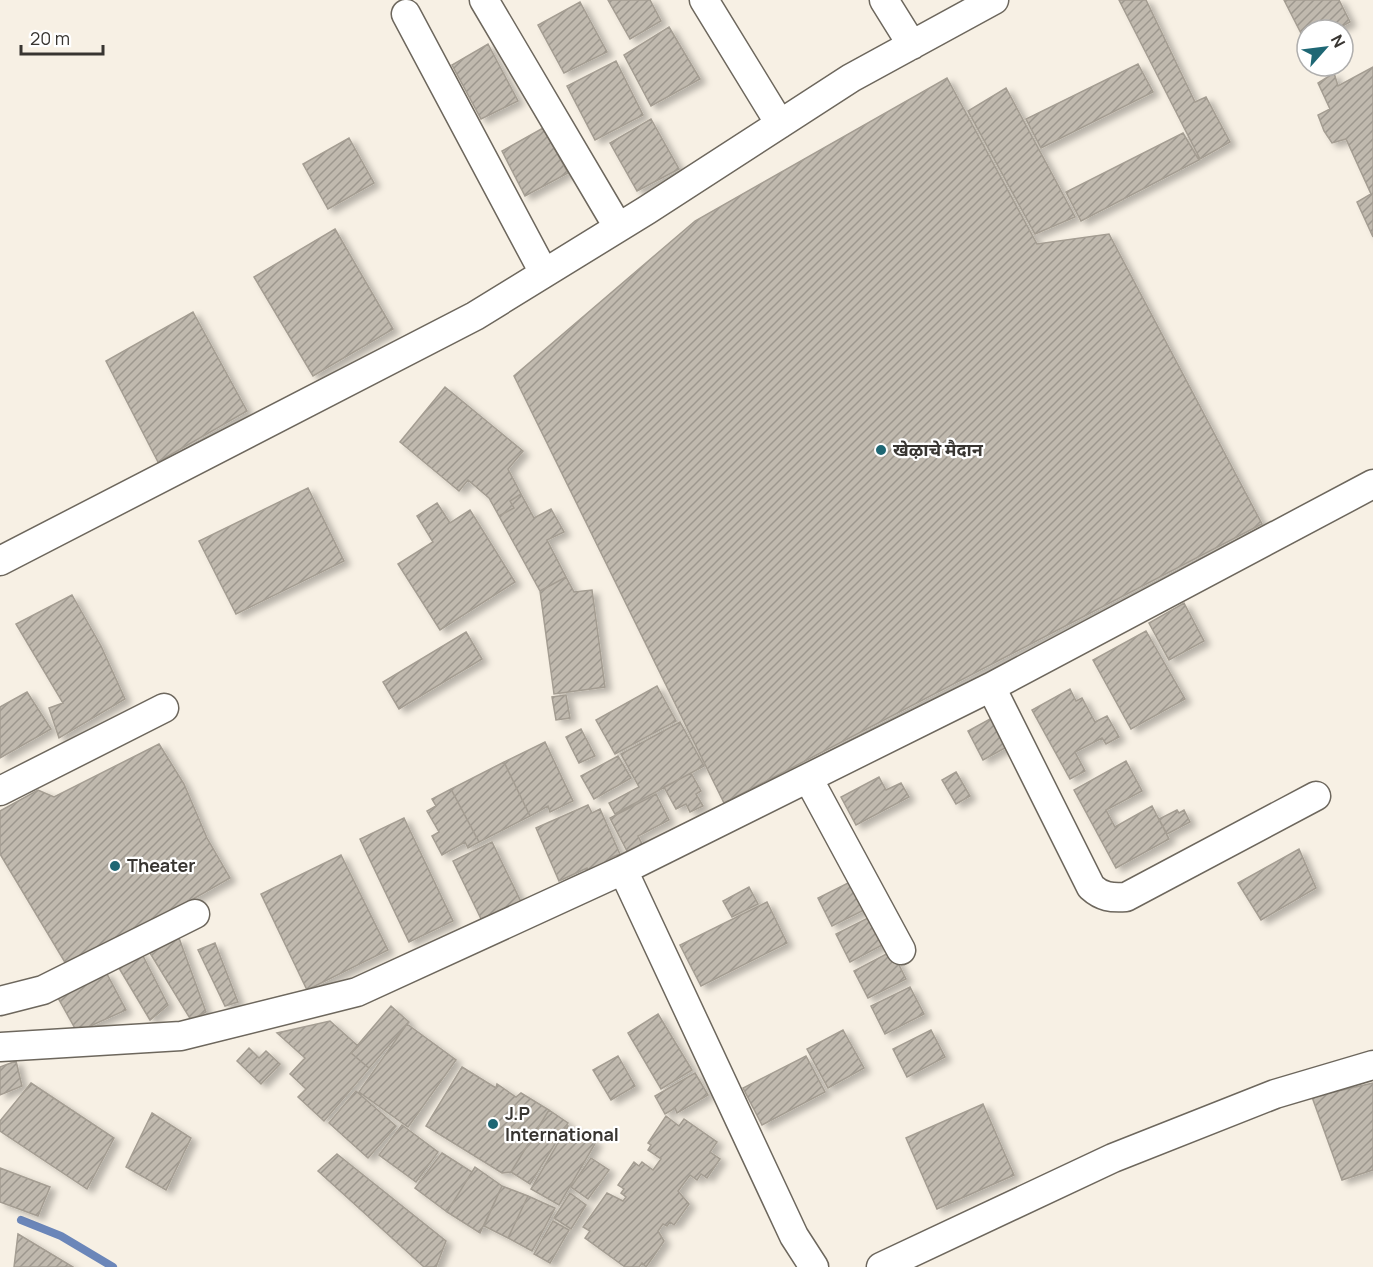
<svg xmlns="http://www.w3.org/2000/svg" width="1373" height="1267" viewBox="0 0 1373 1267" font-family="Manrope,'Noto Sans Devanagari',sans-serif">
	<defs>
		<pattern id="building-hatch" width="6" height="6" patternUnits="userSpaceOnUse" patternTransform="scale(1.5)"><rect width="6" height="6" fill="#c0b9ae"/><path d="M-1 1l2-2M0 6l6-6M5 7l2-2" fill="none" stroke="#9d978e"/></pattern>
		<filter id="shadow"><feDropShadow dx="6" dy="4" stdDeviation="3" flood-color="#0004"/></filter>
	</defs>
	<rect width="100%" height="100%" fill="#f7f0e4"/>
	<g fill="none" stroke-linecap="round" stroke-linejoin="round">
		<path stroke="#6b86b9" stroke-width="8" d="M21 1220 61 1236 113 1267"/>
	</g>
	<path fill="url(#building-hatch)" stroke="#a49d92" stroke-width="1.5" filter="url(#shadow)" d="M608 0H650L661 21 630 39Z
		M1119 0H1146L1195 102 1206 97 1230 142 1200 159Z
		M1284 0H1339L1350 22 1335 30H1307V45Z
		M580 2 607 52 564 73 538 25Z
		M669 27 700 79 651 106 624 55Z
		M488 44 518 101 481 119 452 65Z
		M616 61 643 115 595 140 567 86Z
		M1138 64 1153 92 1041 148 1026 119Z
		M1373 67V237L1357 202 1371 194 1346 139 1332 143 1324 131 1318 115 1330 109 1318 83 1334 73 1338 86Z
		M947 78 1037 244 1109 234 1262 524 724 803 514 376 695 221Z
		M1006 88 1075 217 1035 234 968 111Z
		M651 119 679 169 637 191 610 143Z
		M543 128 568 173 525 196 502 151Z
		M1183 133 1199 160 1081 221 1066 192Z
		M349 138 374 183 328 209 303 164Z
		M335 229 393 329 313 376 254 277Z
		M193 312 247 411 158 462 106 361Z
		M445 387 523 451 508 469 521 494 510 501 514 508 499 516 489 498 468 480 459 491 400 442Z
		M308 488 344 561 236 614 199 541Z
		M521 494 534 518 551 509 564 532 547 540 566 577 540 591 499 516 514 508 510 501Z
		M437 503 450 523 470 510 515 582 440 630 398 564 433 542 417 516Z
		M566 577 574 592 592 590 605 687 554 694 540 591Z
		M72 595 101 646 125 699 59 738 49 708 63 703 16 624Z
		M1184 603 1204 641 1169 660 1149 623Z
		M1146 631 1185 699 1131 729 1093 660Z
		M466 632 482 659 399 709 383 682Z
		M657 686 676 721 615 754 596 720Z
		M1070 689 1076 701 1082 698 1095 722 1107 716 1119 737 1106 744 1102 738 1075 752 1085 771 1070 779 1032 710Z
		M27 692 51 729 0 758V707Z
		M566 695 570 718 556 720 552 697Z
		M1001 713 1016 742 983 760 968 731Z
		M680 722 704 766 615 814 609 803 639 787 621 754Z
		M581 729 595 756 579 763 566 737Z
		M545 742 573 801 550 812 548 806 530 816 504 762Z
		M159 744 184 784 207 838 230 878 100 952 66 964 0 854V811L38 790 54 797Z
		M618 756 631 778 594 799 581 776Z
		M1126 761 1142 791 1106 810 1115 827 1152 806 1169 839 1116 868 1074 790Z
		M504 762 530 816 479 842 451 789Z
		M956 772 970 796 956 804 942 780Z
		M691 773 701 791 696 794 703 806 690 812 686 804 676 809 664 787Z
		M879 777 886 790 901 783 909 797 856 825 841 797Z
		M451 789 479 842 468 848 465 842 442 855 432 836 439 832 427 811 436 806 432 799Z
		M656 794 669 820 638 836 643 846 628 853 610 818Z
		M588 805 592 813 600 809 620 854 610 858 614 866 591 876 587 868 559 881 536 828Z
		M1177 810 1179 813 1184 810 1190 822 1167 834 1159 819Z
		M404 818 453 921 409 942 360 839Z
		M492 842 524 908 485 927 453 861Z
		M1299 849 1316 888 1261 920 1238 883Z
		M341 855 388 950 307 990 261 894Z
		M856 879 870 907 832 926 818 898Z
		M749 887 758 904 732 917 723 901Z
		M767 902 787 943 701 986 680 945Z
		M874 915 888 942 850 962 836 934Z
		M179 938 206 1012 191 1020 150 953Z
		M215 943 238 1002 225 1006 198 950Z
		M892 951 906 979 868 998 854 971Z
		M141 952 168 1005 150 1020 116 963Z
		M106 972 126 1010 77 1032 57 996Z
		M910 987 924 1014 885 1034 871 1006Z
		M391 1006 409 1022 369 1068 351 1053Z
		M658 1014 692 1070 661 1089 628 1033Z
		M330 1021 358 1046 351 1053 369 1068 324 1121 298 1097 306 1089 290 1074 305 1058 277 1033Z
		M407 1024 456 1060 408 1127 359 1092Z
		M843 1030 864 1068 828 1088 807 1049Z
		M931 1030 945 1057 907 1077 893 1049Z
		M249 1048 259 1058 266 1051 280 1064 261 1084 237 1061Z
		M618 1056 635 1086 611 1100 593 1070Z
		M806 1056 825 1092 762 1125 743 1088Z
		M16 1061 22 1086 0 1095V1067Z
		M462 1067 496 1088 497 1084 516 1097 521 1093 549 1110 511 1172 502 1173 426 1126Z
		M695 1073 708 1095 677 1113 675 1108 665 1114 655 1096Z
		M31 1083 114 1138 87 1189 0 1131V1121Z
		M1373 1083V1170L1342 1180 1312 1097Z
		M356 1091 396 1126 368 1158 329 1123Z
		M983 1104 1014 1175 937 1209 906 1138Z
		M549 1110 568 1123 530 1184 511 1172Z
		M152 1113 191 1138 166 1190 126 1167Z
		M666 1116 679 1126 684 1119 717 1142 710 1152 720 1159 707 1178 701 1174 697 1180 690 1175 678 1191 689 1204 674 1225 670 1222 667 1226 663 1224 658 1231 664 1241 646 1267 642 1263 639 1267H625L585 1238 590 1231 583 1227 607 1193 623 1201 626 1197 621 1193 624 1189 618 1185 634 1162 639 1166 642 1162 653 1170 661 1159 648 1150 651 1145 648 1143Z
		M402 1125 438 1152 416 1182 379 1155Z
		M568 1126 596 1142 559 1205 531 1189Z
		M442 1153 472 1172 447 1212 415 1188Z
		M337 1154 446 1241 436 1267H424L318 1171Z
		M591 1158 609 1170 588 1199 571 1187Z
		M475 1167 502 1186 480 1233 447 1212Z
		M0 1168 50 1187 38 1216 0 1202Z
		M502 1186 528 1196 508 1238 484 1226Z
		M570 1193 586 1205 571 1229 554 1218Z
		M528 1196 555 1208 532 1251 508 1238Z
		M553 1221 569 1230 550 1263 534 1254Z
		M18 1234 73 1267H14Z"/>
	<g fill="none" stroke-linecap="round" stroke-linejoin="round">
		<g stroke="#6d675d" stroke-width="31">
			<path id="minor" d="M484 0 618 227
				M704 0 780 124
				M884 0 912 45
				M406 14 544 273
				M0 561 475 316 647 210 851 78 994 0
				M991 687 1091 887C1102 897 1111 898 1126 897L1316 796
				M808 778 901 950
				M0 791 164 708
				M623 870 794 1236 814 1267
				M0 1001 43 990 195 914
				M0 1047 181 1036 357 992 623 870 991 687 1373 484
				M881 1267 1113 1158 1275 1094 1373 1065"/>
		</g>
		<use href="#minor" stroke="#fff" stroke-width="28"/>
	</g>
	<g fill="#1e6774" stroke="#fff" stroke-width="2">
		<circle cx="881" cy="450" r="6"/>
		<circle cx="115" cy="866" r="6"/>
		<circle cx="493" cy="1124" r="6"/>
	</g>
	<g text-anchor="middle" stroke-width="4.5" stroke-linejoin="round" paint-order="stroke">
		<g font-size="18" font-weight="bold" fill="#383531" stroke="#fff" text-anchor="start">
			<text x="893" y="456">खेऴाचे मैदान</text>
			<text x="127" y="872">Theater</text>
			<text x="505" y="1120">J.P<tspan x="505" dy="21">International</tspan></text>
		</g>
	</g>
	<g transform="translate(1325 48) rotate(62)"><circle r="28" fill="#ffffff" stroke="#afaead" stroke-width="1.5"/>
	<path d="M0-4.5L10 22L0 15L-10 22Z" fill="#1e6774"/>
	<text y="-9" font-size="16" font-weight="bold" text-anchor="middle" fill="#383531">N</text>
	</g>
	<path d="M21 45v9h82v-9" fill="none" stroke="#383531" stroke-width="3"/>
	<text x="30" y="45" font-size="18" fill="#383531" stroke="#ffffff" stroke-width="4.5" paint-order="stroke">20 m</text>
</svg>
